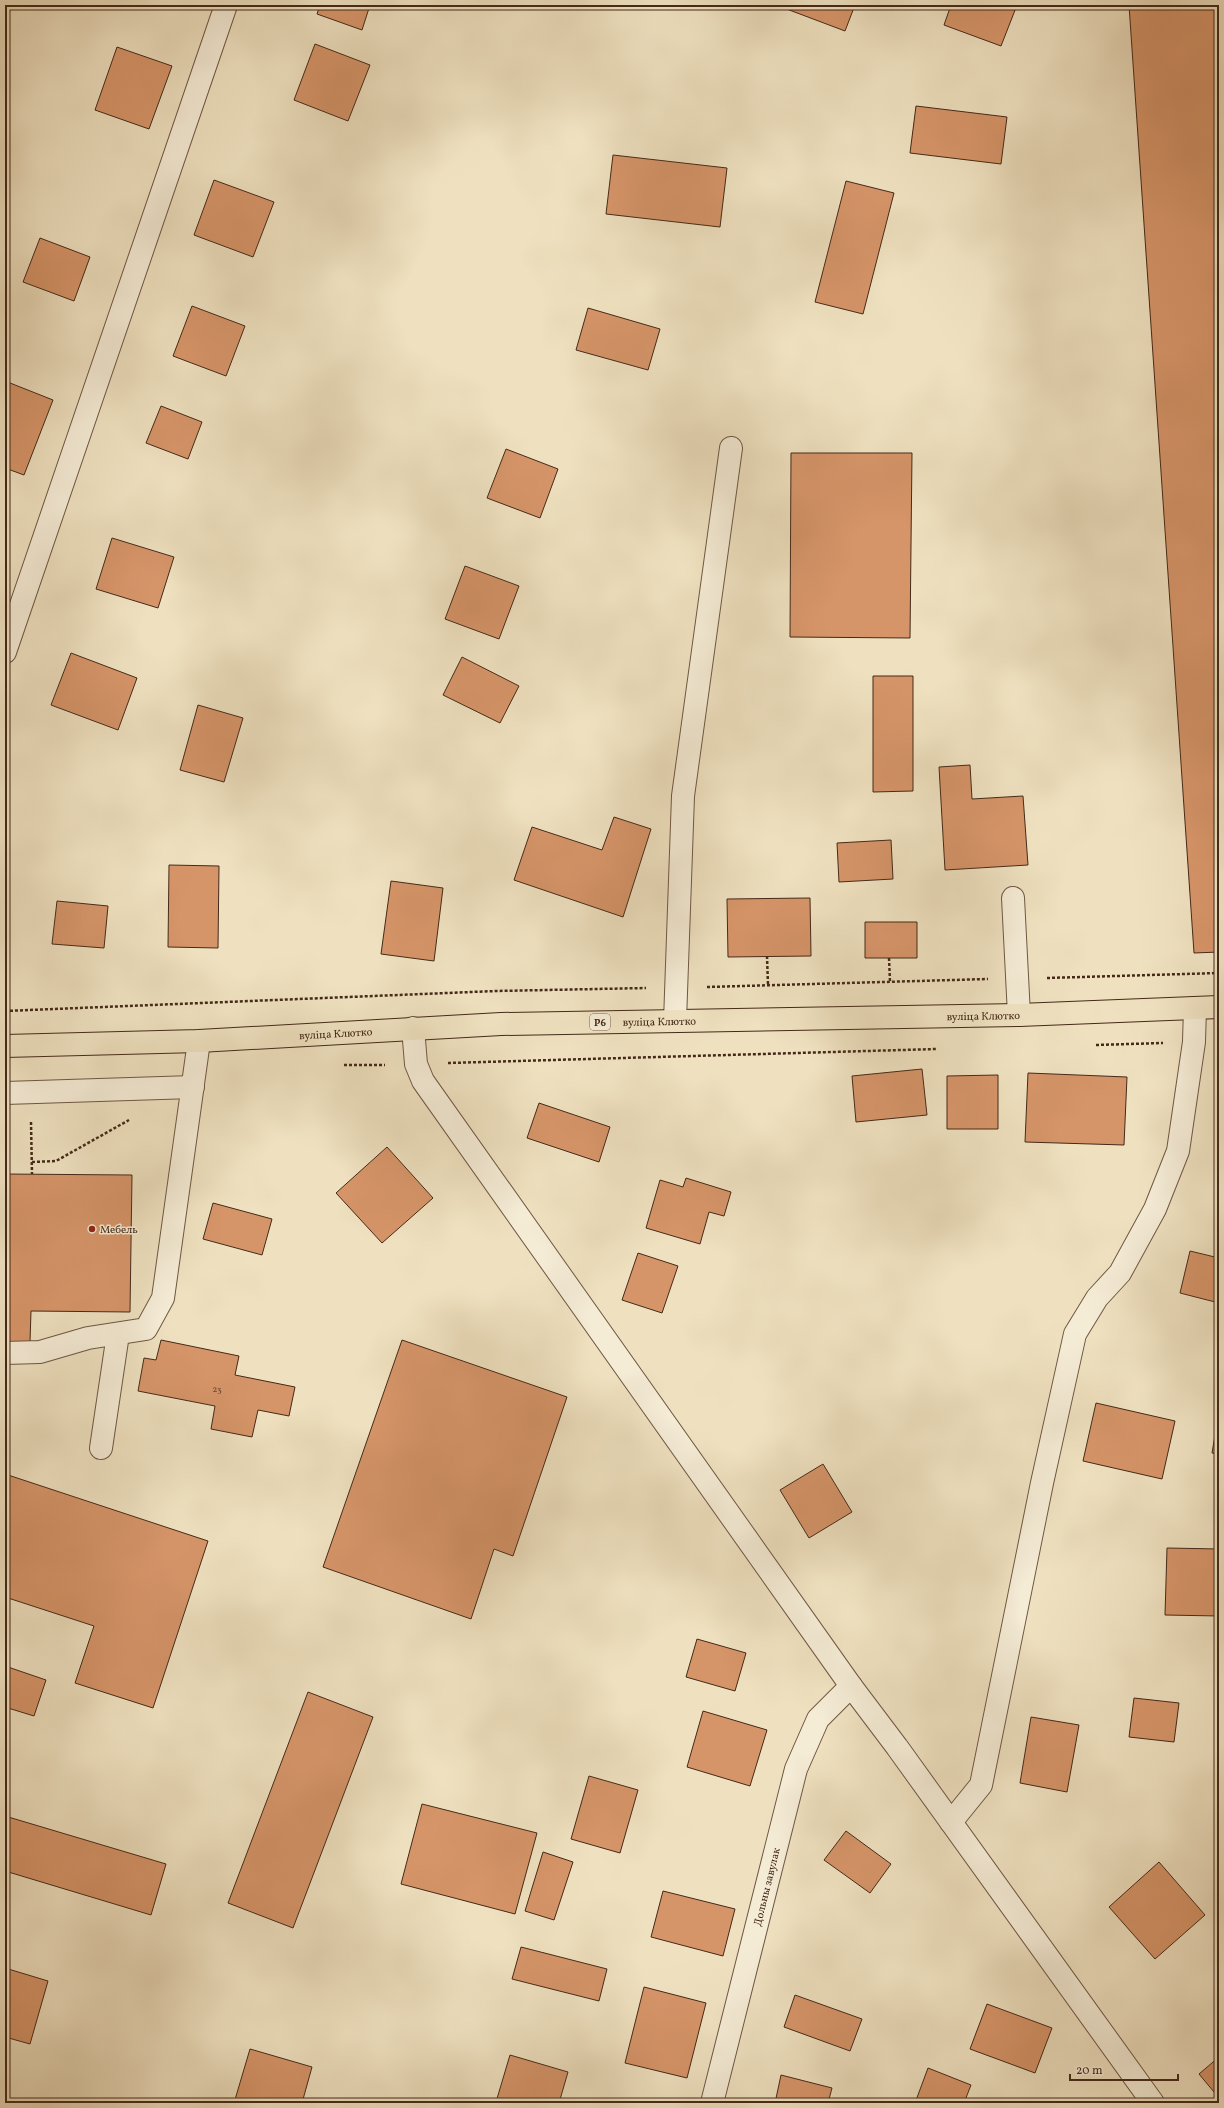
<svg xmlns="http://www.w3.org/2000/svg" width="1224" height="2108" viewBox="0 0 1224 2108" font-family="Vollkorn,serif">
	<rect width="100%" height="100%" fill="#efe1c0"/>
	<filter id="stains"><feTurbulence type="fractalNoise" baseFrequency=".005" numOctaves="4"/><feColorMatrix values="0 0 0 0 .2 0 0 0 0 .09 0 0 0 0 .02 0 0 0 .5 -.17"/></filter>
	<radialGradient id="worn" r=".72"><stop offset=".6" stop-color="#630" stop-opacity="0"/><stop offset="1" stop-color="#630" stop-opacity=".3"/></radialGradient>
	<path fill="#d69569" stroke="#442919" d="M320 5H370L362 30 317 14Z
		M776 5H855L845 31Z
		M951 5H1017L1001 46 944 25Z
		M1129 5H1219V952L1194 953Z
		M315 44 370 65 348 121 294 100Z
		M117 47 172 66 149 129 95 110Z
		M916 106 1007 117 1001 164 910 153Z
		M613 155 727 168 720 227 606 214Z
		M214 180 274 202 253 257 194 235Z
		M846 181 894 193 863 314 815 302Z
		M40 238 90 257 74 301 23 282Z
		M192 306 245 326 226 376 173 356Z
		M588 308 660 329 648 370 576 350Z
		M5 381 53 400 24 475 5 468Z
		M161 406 202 422 188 459 146 443Z
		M506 449 558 469 540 518 487 498Z
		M791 453H912L910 638 790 637Z
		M112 538 174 557 158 608 96 589Z
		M465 566 519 586 499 639 445 619Z
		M71 653 137 678 118 730 51 705Z
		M462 657 519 686 500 723 443 695Z
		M873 676H913V791L873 792Z
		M198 705 243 718 224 782 180 770Z
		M970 765 972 799 1023 796 1028 865 945 870 939 767Z
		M614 817 651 829 623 917 514 880 532 827 602 850Z
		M891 840 893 879 839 882 837 843Z
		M169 865 219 866 218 948 168 947Z
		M391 881 443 888 434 961 381 954Z
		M810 898 811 956 728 957 727 899Z
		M57 901 108 906 104 948 52 944Z
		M865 922H917V958H865Z
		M922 1069 927 1115 856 1122 852 1076Z
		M1028 1073 1127 1077 1124 1145 1025 1142Z
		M998 1075V1129H947V1076Z
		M539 1103 610 1127 599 1162 527 1138Z
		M387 1147 433 1198 382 1243 336 1193Z
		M5 1174 132 1175 130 1312 31 1311 30 1342H5Z
		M686 1178 731 1192 724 1216 709 1212 700 1244 646 1228 660 1180 683 1187Z
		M213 1203 272 1219 262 1255 203 1239Z
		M1190 1251 1219 1258V1303L1180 1293Z
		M638 1253 678 1266 662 1313 622 1300Z
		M161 1340 239 1356 235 1375 295 1387 289 1416 258 1410 252 1437 211 1429 215 1406 138 1391 144 1358 156 1360Z
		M402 1340 567 1397 513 1556 494 1549 471 1619 323 1567Z
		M1096 1403 1175 1421 1162 1479 1083 1461Z
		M1219 1412V1454L1212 1453Z
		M823 1464 852 1512 809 1538 780 1490Z
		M5 1474 208 1541 153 1708 75 1683 94 1626 5 1597Z
		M1167 1548 1219 1549V1616L1165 1615Z
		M697 1639 746 1653 735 1691 686 1677Z
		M5 1666 46 1680 34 1716 8 1708 5 1716Z
		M308 1692 373 1717 293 1928 228 1903Z
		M1134 1698 1179 1703 1174 1742 1129 1737Z
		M703 1711 767 1730 750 1786 687 1767Z
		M1031 1717 1079 1725 1067 1792 1020 1783Z
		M589 1776 638 1790 620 1853 571 1839Z
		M422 1804 537 1833 515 1914 401 1884Z
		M5 1816 166 1864 151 1915 5 1871Z
		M846 1831 891 1864 870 1893 824 1860Z
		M543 1852 573 1862 554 1920 525 1911Z
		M1159 1862 1205 1915 1155 1959 1109 1907Z
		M663 1891 735 1909 723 1956 651 1937Z
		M521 1947 607 1969 599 2001 512 1979Z
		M5 1968 48 1981 30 2044 5 2037Z
		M644 1987 706 2003 687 2078 625 2063Z
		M795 1995 862 2019 850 2051 784 2027Z
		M987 2004 1052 2028 1035 2073 970 2049Z
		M250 2049 312 2067 302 2103H234Z
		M510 2055 568 2072 559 2103 496 2102Z
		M1219 2057V2098L1199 2074Z
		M928 2068 971 2085 964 2103H915Z
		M781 2075 832 2088 828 2103H775Z"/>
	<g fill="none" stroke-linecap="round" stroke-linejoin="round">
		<g stroke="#6f5743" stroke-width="24">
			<g id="minor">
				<path d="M5 652 226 5"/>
				<path d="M1013 898 1019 1015"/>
				<path d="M675 1021 683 796 731 448"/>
				<path d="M413 1028 416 1064 423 1081 851 1686 897 1747 1153 2103"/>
				<path d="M5 1093 193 1087"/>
				<path d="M5 1353 40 1352 88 1338 146 1329 163 1298 199 1041"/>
				<path d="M101 1448 118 1334"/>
				<path d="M951 1822 981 1785 1042 1483 1075 1334 1097 1298 1120 1273 1155 1209 1178 1151 1194 1042 1195 1008"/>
				<path id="s1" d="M712 2103 796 1769 818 1719 851 1686"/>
			</g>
		</g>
		<g stroke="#442919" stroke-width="24">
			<g id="major">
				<path id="s2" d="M5 1046 199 1041 501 1024 1019 1015 1219 1007"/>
			</g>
		</g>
		<path stroke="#442919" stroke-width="2.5" stroke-dasharray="3 2" stroke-linecap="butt" d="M767 956 768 985
			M889 958 890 982
			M1047 978 1219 973
			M707 987 988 979
			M5 1011 496 991 646 988
			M1096 1045 1163 1043
			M448 1063 937 1049
			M344 1065H385
			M31 1122 32 1174
			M32 1162 56 1161 129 1120"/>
		<use href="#minor" stroke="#f5ecd6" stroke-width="22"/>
		<use href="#major" stroke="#efe1c0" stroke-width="22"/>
	</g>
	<circle fill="#8f2418" stroke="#f5ecd6" stroke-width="1.5" cx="92" cy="1229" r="4"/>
	<g text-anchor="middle" stroke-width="3" stroke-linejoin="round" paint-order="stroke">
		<g font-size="9" fill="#68442d">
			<text x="217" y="1392">23</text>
		</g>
		<rect fill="#f5ecd6" stroke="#796452" stroke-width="1" x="590" y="1014" width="20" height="16" rx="3"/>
		<g font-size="10" font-weight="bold" fill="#442919">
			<text x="600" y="1026">Р6</text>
		</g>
		<g font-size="11" fill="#442919" stroke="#f5ecd6">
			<text dy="4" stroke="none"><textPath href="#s2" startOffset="979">вуліца Клютко</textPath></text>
			<text dy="4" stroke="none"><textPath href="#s2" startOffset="655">вуліца Клютко</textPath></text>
			<text dy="4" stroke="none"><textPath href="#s2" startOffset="331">вуліца Клютко</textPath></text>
			<text dy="4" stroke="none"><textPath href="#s1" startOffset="223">Дольны завулак</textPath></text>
		</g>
		<g font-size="11" fill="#442919" stroke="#f5ecd6" text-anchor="start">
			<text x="100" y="1233">Мебель</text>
		</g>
	</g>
	<rect width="1224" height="2108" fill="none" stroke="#efe1c0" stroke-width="20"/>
	<rect x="6" y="6" width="1212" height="2096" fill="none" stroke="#442919" stroke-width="2"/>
	<rect x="10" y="10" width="1204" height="2088" fill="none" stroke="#442919"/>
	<path d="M1070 2074v6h108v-6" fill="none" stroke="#442919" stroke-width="2"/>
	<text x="1076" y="2074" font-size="12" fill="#442919" stroke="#f5ecd6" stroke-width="3" paint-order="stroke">20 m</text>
	<rect width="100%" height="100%" filter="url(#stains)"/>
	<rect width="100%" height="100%" fill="url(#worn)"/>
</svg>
